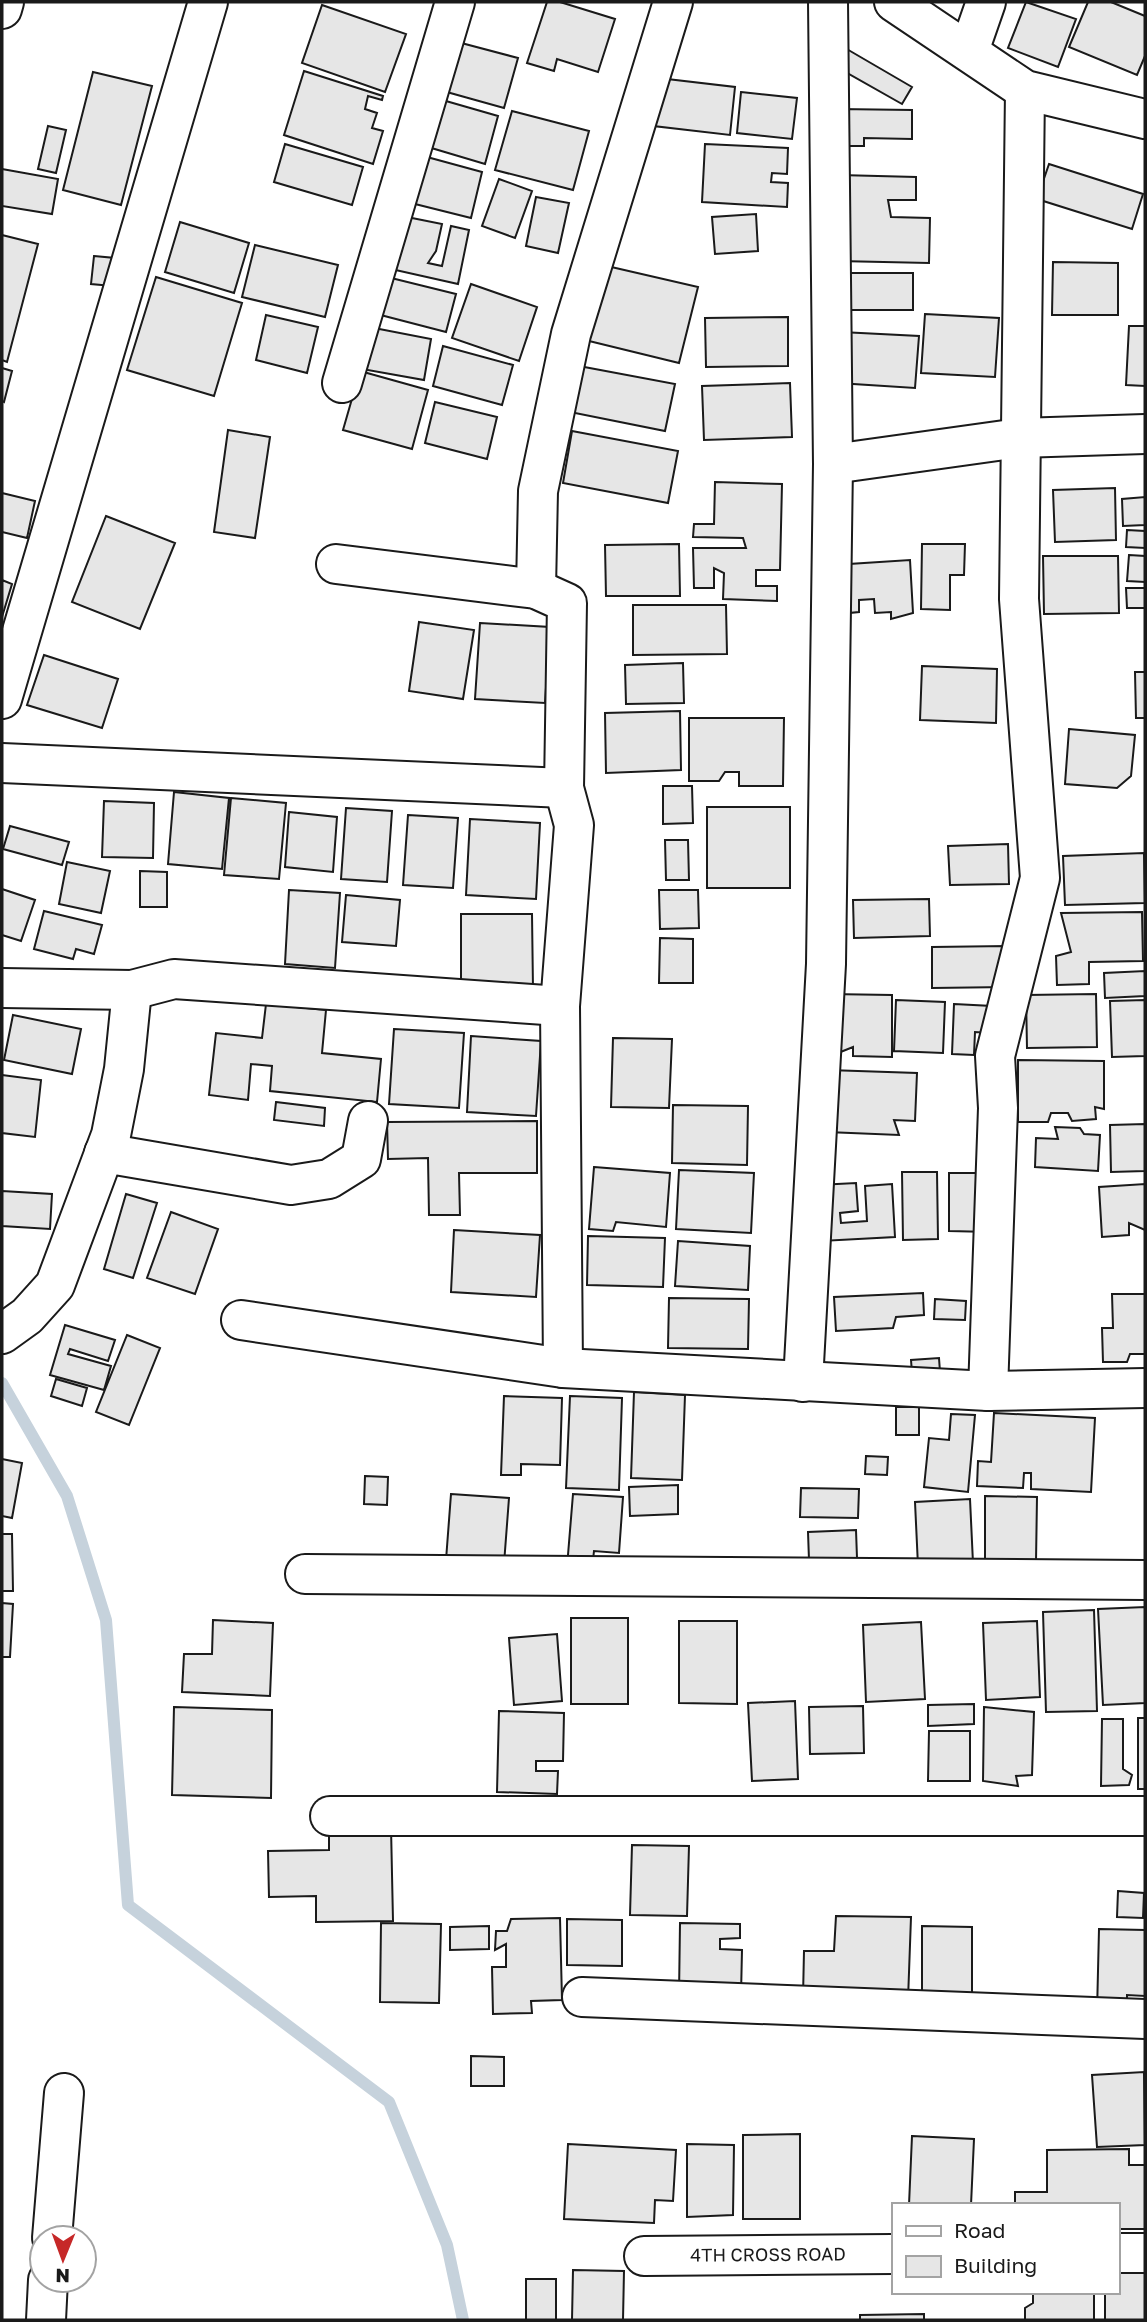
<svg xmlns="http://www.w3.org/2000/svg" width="1147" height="2322" viewBox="0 0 1147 2322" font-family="'Golos Text',sans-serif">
	<rect width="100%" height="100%" fill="#fff"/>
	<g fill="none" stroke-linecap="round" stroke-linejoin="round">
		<path stroke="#c6d2dc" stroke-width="12" d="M2 1383 67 1496 106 1620 128 1905 389 2102 447 2245 463 2320"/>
	</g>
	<path fill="#e6e6e6" stroke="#1a1a1a" stroke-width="2" d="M547 2H560L615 19 598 72 557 59 554 71 527 63Z
		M1026 2 1076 19 1058 67 1008 48Z
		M1088 2H1111L1145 16V56L1137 75 1069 47Z
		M322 5 406 34 385 92 302 63Z
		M450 40 518 58 504 108 436 89Z
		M845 48 912 87 902 104 835 66Z
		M304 71 383 96 382 100 368 96 365 109 377 113 372 128 383 131 373 164 284 135Z
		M93 72 152 86 121 205 63 190Z
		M650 77 735 87 730 135 645 125Z
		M741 92 797 98 792 139 737 133Z
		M432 97 498 116 485 164 418 144Z
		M838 109 912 110V139L864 138V146H838Z
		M512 111 589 131 573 190 495 170Z
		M48 126 66 130 56 173 38 169Z
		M285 144 363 167 352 205 274 182Z
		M705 144 788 148 787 174 772 173 771 182 788 183 787 207 702 202Z
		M416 154 482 172 471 218 403 201Z
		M1049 164 1143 194 1132 229 1037 199Z
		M2 169 58 179 52 214 2 206Z
		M839 175 916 177V200H888L891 217 930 218 929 263 838 261Z
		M499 179 532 191 515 238 482 226Z
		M536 197 569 203 558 253 526 246Z
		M756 214 758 251 715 254 712 217Z
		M402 216 442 224 436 251 428 263 442 266 451 226 469 230 458 284 391 269Z
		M180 222 249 243 234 293 165 272Z
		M2 235 38 244 7 362 2 360Z
		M255 245 338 265 325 317 242 297Z
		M94 256 115 258 112 286 91 284Z
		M1053 262 1118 263V315H1052Z
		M607 266 698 287 679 363 589 341Z
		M840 273H913V310H840Z
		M379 275 456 294 446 332 369 312Z
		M156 277 242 303 214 396 127 370Z
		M471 284 537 307 519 361 452 338Z
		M925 314 999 318 995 377 921 373Z
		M266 315 318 327 307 373 256 360Z
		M788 317V366L706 367 705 318Z
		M1129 326H1145V386L1126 385Z
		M369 327 431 339 424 380 362 369Z
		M841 332 919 336 915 388 838 383Z
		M443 346 513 365 502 405 433 386Z
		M579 366 675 384 665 431 570 412Z
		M2 368 12 371 4 402 2 401Z
		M360 371 428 390 412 449 343 430Z
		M790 383 792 437 704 440 702 386Z
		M435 402 497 417 487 459 425 443Z
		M228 430 270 437 255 538 214 532Z
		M572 431 678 451 668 503 563 483Z
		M715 482 782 484 780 570H756V586H777V601L723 599 724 573 714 568V588H694L693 548H746L743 538 693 537 694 524H714Z
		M1115 488 1116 540 1055 542 1053 490Z
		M2 493 35 501 27 538 2 532Z
		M1145 497V525L1123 526 1122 499Z
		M106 516 175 543 140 629 72 602Z
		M1127 530 1145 531V548L1126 547Z
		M679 544 680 596H606L605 545Z
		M922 544H965L964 575H950V610L921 609Z
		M1129 555 1145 556V582L1127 581Z
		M1043 556H1118L1119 613 1044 614Z
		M910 560 913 613 891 619V612L875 613 874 599 859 600V612L838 614 849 564Z
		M2 580 12 584 2 617Z
		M1126 588H1145V608H1127Z
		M633 605H726L727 654 633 655Z
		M419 622 474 630 463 699 409 691Z
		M480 623 550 627 545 703 475 699Z
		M44 655 118 679 102 728 27 705Z
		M683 663 684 703 626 704 625 665Z
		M922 666 997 669 996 723 920 720Z
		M1135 672H1145V718H1136Z
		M680 711 681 770 606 773 605 713Z
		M689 718H784L783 786H739V772H725L719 781H689Z
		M1069 729 1135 735 1131 776 1117 788 1065 784Z
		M663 786H692L693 823 663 824Z
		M174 792 229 798 222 869 168 864Z
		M231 798 286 803 279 879 224 875Z
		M104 801 154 803 153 858 102 857Z
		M707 807H790V888H707Z
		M346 808 392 811 387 882 341 879Z
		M289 812 337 817 333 872 285 867Z
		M408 815 458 818 453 888 403 885Z
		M470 819 540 823 536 899 466 895Z
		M10 826 69 842 62 865 3 849Z
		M665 840H688L689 880H666Z
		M1008 844 1009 884 950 885 948 846Z
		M1144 853 1145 903 1065 905 1063 856Z
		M67 862 110 871 101 913 59 904Z
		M140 871 167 872V907H140Z
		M2 889 35 900 21 941 2 935Z
		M289 890 340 893 335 968 285 964Z
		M659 890H698L699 928 660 929Z
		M346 895 400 900 396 946 342 942Z
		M929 899 930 936 854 938 853 900Z
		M44 911 102 925 94 954 76 949 73 959 34 949Z
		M1142 912 1143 961 1089 962V984L1057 985 1056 956 1071 952 1061 913Z
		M461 914H532L533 989H461Z
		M660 938 693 939V983H659Z
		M1007 946 1008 987 932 988V947Z
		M1145 971V996L1105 998 1104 973Z
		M829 994 892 995V1057L853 1056V1047L838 1053Z
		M1096 994 1097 1047 1027 1048 1026 995Z
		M896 1000 945 1002 943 1053 894 1051Z
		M1145 1000V1056L1112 1057 1110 1001Z
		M266 1004 326 1010 322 1053 381 1059 377 1102 270 1091 272 1066 251 1064 248 1100 209 1095 216 1033 262 1038Z
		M954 1004 992 1006 991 1033 975 1032 974 1055 952 1054Z
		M13 1015 81 1029 72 1074 4 1060Z
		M394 1029 464 1033 459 1108 389 1104Z
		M471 1036 541 1041 536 1116 467 1112Z
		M613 1038 672 1039 669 1108 611 1107Z
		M1018 1060 1104 1061V1109L1095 1107 1096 1119 1072 1121 1068 1113H1051L1048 1122H1018Z
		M828 1070 917 1073 915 1121 894 1120 899 1135 827 1132Z
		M2 1075 41 1080 35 1137 2 1133Z
		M276 1102 325 1108 324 1126 274 1120Z
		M673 1105 748 1106 747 1165 672 1163Z
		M537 1121V1173H459L460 1215H429L428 1158 388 1159 387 1122Z
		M1145 1124V1171L1111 1172 1110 1125Z
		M1055 1127 1080 1128 1084 1134 1100 1135 1098 1171 1035 1167 1036 1138 1058 1139Z
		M594 1167 670 1173 666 1227 616 1222 613 1231 589 1229Z
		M679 1170 754 1173 751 1233 676 1229Z
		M902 1172H937L938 1239 903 1240Z
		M949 1173H991L990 1232 949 1231Z
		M856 1183 858 1211 840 1213 841 1223 867 1221 865 1186 892 1184 895 1237 821 1241 818 1185Z
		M1145 1184V1230L1129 1223V1235L1102 1237 1099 1187Z
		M2 1191 52 1194 50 1229 2 1226Z
		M126 1194 157 1203 133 1278 104 1269Z
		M171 1212 218 1229 195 1294 147 1278Z
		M454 1230 540 1235 536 1297 451 1292Z
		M588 1236 665 1238 663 1287 587 1285Z
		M678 1241 750 1246 748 1290 675 1286Z
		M923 1293 924 1315 896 1317 893 1328 836 1331 834 1297Z
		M1112 1294H1145V1354H1130L1127 1362H1103L1102 1328H1113Z
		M669 1298 749 1299 748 1349 668 1348Z
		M935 1299 966 1301 965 1320 934 1319Z
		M65 1325 115 1340 108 1361 70 1349 68 1354 111 1366 104 1390 50 1375Z
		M127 1335 160 1348 129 1425 96 1412Z
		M939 1358 940 1372 912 1373 911 1360Z
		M56 1379 87 1388 82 1406 51 1396Z
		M634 1392 685 1395 682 1480 631 1478Z
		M504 1396 562 1398 560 1465 521 1464V1475H501Z
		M570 1396 622 1398 619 1490 566 1488Z
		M896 1407H919V1435H896Z
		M994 1413 1095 1418 1091 1492 1031 1489V1473H1024L1023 1488 977 1486 978 1461 991 1462Z
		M951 1414 975 1415 968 1492 924 1487 929 1438 949 1440Z
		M866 1456 888 1457 887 1475 865 1474Z
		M2 1459 22 1463 12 1518 2 1516Z
		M365 1476 388 1477 387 1505 364 1504Z
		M678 1485V1514L630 1516 629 1487Z
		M801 1488 859 1489 858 1518 800 1517Z
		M451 1494 509 1498 504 1564 446 1560Z
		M573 1494 623 1497 619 1553 594 1551 592 1569 567 1567Z
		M985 1496 1037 1497 1036 1562H985Z
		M970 1499 973 1563 918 1566 915 1502Z
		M856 1530 857 1558 809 1560 808 1532Z
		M2 1534H12L13 1591H2Z
		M2 1603 13 1604 10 1657H2Z
		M1145 1607V1703L1103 1705 1098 1609Z
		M1094 1610 1097 1711 1046 1712 1043 1612Z
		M571 1618H628V1704H571Z
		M213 1620 273 1623 270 1696 182 1692 184 1654H212Z
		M679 1621H737V1704L679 1703Z
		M1037 1621 1040 1697 986 1700 983 1623Z
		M921 1622 925 1699 866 1702 863 1625Z
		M557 1634 562 1701 514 1705 509 1638Z
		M795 1701 798 1779 752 1781 748 1703Z
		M974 1704V1724L928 1726V1705Z
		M863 1706 864 1753 810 1754 809 1707Z
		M174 1707 272 1710 271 1798 172 1795Z
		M984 1707 1034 1712 1032 1775 1016 1776 1018 1786 983 1781Z
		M499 1711 564 1713 563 1761H536V1771H558L557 1794 497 1792Z
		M1138 1718H1145V1789H1138Z
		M1102 1719H1123V1769L1132 1775 1129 1785 1101 1786Z
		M929 1731H970V1781H928Z
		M391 1827 393 1921 316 1922V1896L269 1897 268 1851 329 1850V1829Z
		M632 1845 689 1846 687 1916 630 1915Z
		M1118 1891 1144 1893 1143 1918 1117 1917Z
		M836 1916 911 1917 908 2000 803 1997 804 1951H834Z
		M560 1918 562 2000 531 2001 532 2013 493 2014 492 1967H506V1944L495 1950 496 1931H507L511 1919Z
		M567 1919 622 1920V1966L567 1965Z
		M381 1923 441 1924 439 2003 380 2002Z
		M680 1923 740 1924V1938L720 1939V1949L742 1950 741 1995H679Z
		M489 1926V1949L450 1950V1927Z
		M922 1926 972 1927V2005L922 2004Z
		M1099 1929 1145 1930V1996L1127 1995V2013H1097Z
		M471 2056 504 2057V2086H471Z
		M1144 2072 1145 2145 1097 2147 1092 2075Z
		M800 2134V2219H743V2135Z
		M912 2136 974 2139 971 2205H909Z
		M568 2144 676 2150 673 2201 655 2200 654 2223 564 2219Z
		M687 2144 734 2145 733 2215 687 2217Z
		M1129 2149V2165H1145V2229H1117V2205H1015V2192H1047V2150Z
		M1117 2265H1145V2320H1105V2292H1117Z
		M573 2270 624 2271 623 2320H572Z
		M526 2279H556V2320H526Z
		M1033 2292H1094V2320H1025V2308L1033 2303Z
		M924 2314V2320H860V2315Z"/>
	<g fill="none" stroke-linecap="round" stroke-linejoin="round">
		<g stroke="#1a1a1a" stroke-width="42">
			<g id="minor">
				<path d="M894 2 1025 90 1145 119"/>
				<path d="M2 9 4 2"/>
				<path d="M969 51 986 2"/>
				<path d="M342 383 455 2"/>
				<path d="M833 464 1019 438 1145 434"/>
				<path d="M336 564 536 589 567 603 564 788 574 825 560 1006 563 1368"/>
				<path d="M536 589 538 491 571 334 673 2"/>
				<path d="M2 699 208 2"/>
				<path d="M2 763 564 788"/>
				<path d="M2 988 132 990 174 979 560 1006"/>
				<path d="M104 1153 291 1185 329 1179 361 1159 368 1121"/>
				<path d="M241 1320 563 1368 988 1391 1145 1388"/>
				<path d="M2 1334 27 1316 55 1285 111 1135 124 1069 132 990"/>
				<path d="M803 1382 826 964 833 464 828 2"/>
				<path d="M988 1391 998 1108 995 1056 1040 878 1019 599 1025 90"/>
				<path d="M305 1574 1145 1580"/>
				<path d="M330 1816H1145"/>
				<path d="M582 1997 1145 2019"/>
				<path d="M52 2238 64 2093"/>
				<path d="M1117 2253H1145"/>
				<path id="s1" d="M644 2256 893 2254"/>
				<path d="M46 2320 48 2280"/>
			</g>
		</g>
		<use href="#minor" stroke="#fff" stroke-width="38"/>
	</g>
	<g text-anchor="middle" stroke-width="5" stroke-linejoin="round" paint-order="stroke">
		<g font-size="18" fill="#1a1a1a" stroke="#fff">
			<text dy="6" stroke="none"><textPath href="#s1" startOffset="124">4TH CROSS ROAD</textPath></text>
		</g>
	</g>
	<rect width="1147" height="2322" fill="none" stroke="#1a1a1a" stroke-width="7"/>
	<rect x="892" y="2203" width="228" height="91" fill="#ffffff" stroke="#a3a3a3" stroke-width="2"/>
	<rect x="906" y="2226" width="35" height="10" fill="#ffffff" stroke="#a3a3a3" stroke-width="2"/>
	<text x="954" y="2238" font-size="21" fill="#1a1a1a">Road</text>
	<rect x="906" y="2256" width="35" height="21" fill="#e6e6e6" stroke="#a3a3a3" stroke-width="2"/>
	<text x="954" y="2273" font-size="21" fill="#1a1a1a">Building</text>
	<g transform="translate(63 2259) rotate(181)"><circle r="33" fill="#ffffff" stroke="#a3a3a3" stroke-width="2"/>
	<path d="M0-5L12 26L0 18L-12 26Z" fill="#c62828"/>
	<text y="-10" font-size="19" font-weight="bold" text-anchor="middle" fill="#1a1a1a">N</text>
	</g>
</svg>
